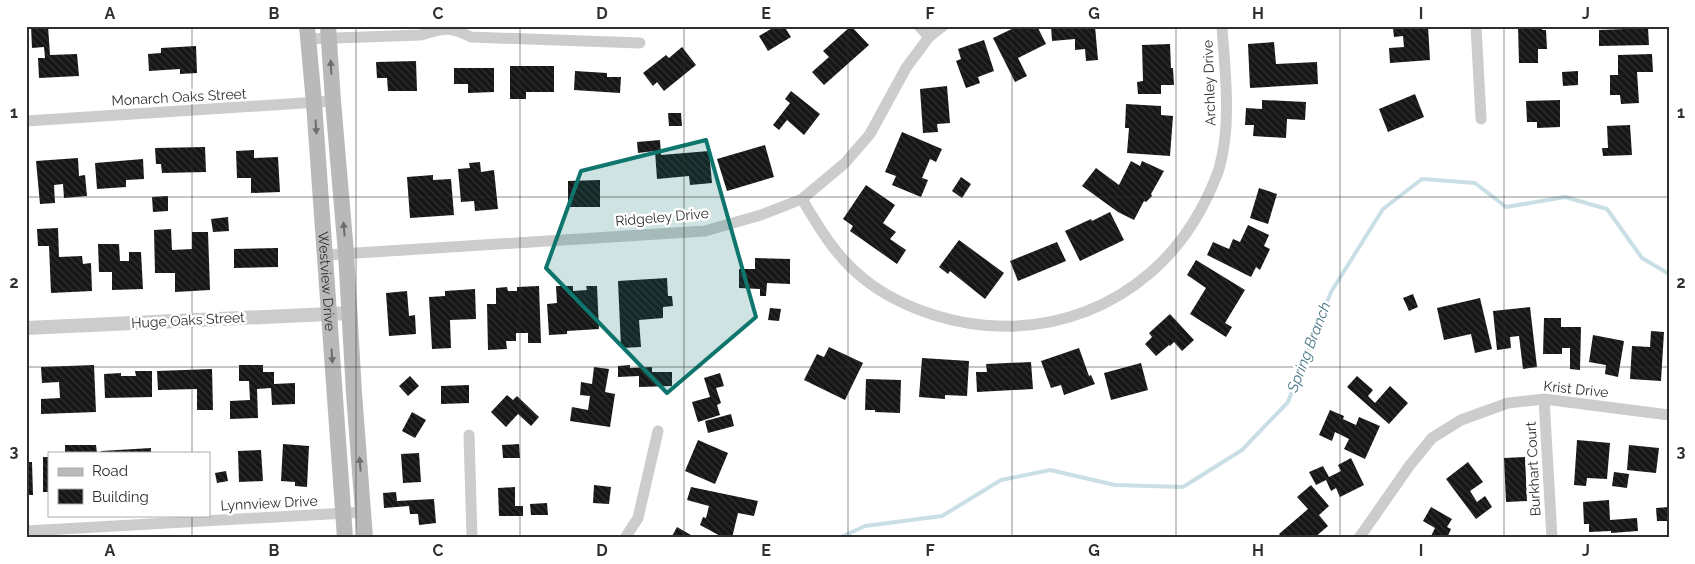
<svg xmlns="http://www.w3.org/2000/svg" width="1695" height="564" viewBox="0 0 1695 564" font-family="Raleway,sans-serif">
	<defs>
		<pattern id="building-back-hatch" width="6" height="6" patternUnits="userSpaceOnUse" patternTransform="scale(1.25)"><rect width="6" height="6" fill="#161616"/><path d="M-1 5l2 2M0 0l6 6M5-1l2 2" fill="none" stroke="#303030"/></pattern>
	</defs>
	<rect width="100%" height="100%" fill="#fff"/>
	<g fill="none" stroke-linecap="round" stroke-linejoin="round">
		<path stroke="#cadfe5" stroke-width="4" d="M839 538 865 526 942 516 1001 480 1050 470 1115 485 1183 487 1242 450 1288 402 1331 292 1383 209 1422 179 1475 183 1506 207 1565 197 1607 209 1642 258 1669 274"/>
	</g>
	<path fill="url(#building-back-hatch)" d="M31 26H48L50 55 77 54 79 76 39 78 38 58H45L44 47 32 48Z
		M776 26H784L791 37 768 51 759 36Z
		M851 26 869 45 824 85 812 72 829 57 823 51Z
		M1018 26H1041L1038 28 1046 44 1018 58 1027 76 1015 82 993 38Z
		M1051 26H1095L1098 60 1086 61 1085 49 1075 50V39L1052 41Z
		M1410 26H1428L1430 60 1390 63 1389 48 1404 47 1403 36 1394 37 1393 28Z
		M1518 26H1542V30H1546L1547 49H1538V63H1519Z
		M1625 26 1648 28 1649 45 1599 46V30L1625 29Z
		M984 40 994 71 978 77 980 83 966 88 956 61 961 59 958 49Z
		M1274 42 1276 64 1317 62 1318 84 1250 88 1248 44Z
		M1170 44 1171 68H1173L1174 85H1161V94H1138L1137 82 1143 81 1142 45Z
		M196 46 197 73 180 74V69L149 71 148 54 161 53V48Z
		M682 47 696 65 664 91 657 82 653 86 643 73 666 55 669 58Z
		M1652 54 1653 72H1637L1639 103 1621 104 1620 95H1610V75H1618V55Z
		M416 61 417 91H388L387 78H377L376 62Z
		M510 66H554V92H526V99H510Z
		M454 68H494V92L468 93V84H454Z
		M575 71 607 73V77H621L620 93 574 90Z
		M1578 71V85L1563 86 1562 72Z
		M947 86 950 123 937 124 938 132 923 133 920 89Z
		M791 91 820 114 804 135 787 120 779 130 773 125 790 103 785 99Z
		M1415 94 1424 117 1388 132 1379 109Z
		M1262 100 1306 102 1305 120 1287 119 1286 138 1253 136 1254 125H1245L1246 108 1262 109Z
		M1560 100V127L1537 128V122H1527L1526 101Z
		M1126 104 1161 106V115L1173 116 1170 156 1127 153 1129 128H1125Z
		M668 113H681L682 126H669Z
		M1630 125 1632 155 1603 156 1602 148H1608L1607 126Z
		M902 132 942 149 936 162 930 159 922 178 928 180 921 197 892 185 896 176 885 172Z
		M660 140 661 155 709 151 712 183 690 185 689 176 657 179 655 151 638 153 637 142Z
		M765 145 774 177 727 191 717 159Z
		M205 147 206 172 162 173 161 164H156L155 148Z
		M254 150V158L278 157 280 192 251 193V178H237L236 151Z
		M78 158 79 176 85 175 87 196 64 198 63 184 54 185 55 203 40 204 36 161Z
		M143 159 144 179 126 180V187L97 189 95 163Z
		M1131 161 1140 166 1142 161 1164 171 1151 194 1152 196 1146 202 1144 201 1134 220 1118 212 1082 186 1096 168 1119 185Z
		M480 162 481 172 494 170 498 209 475 211 474 201 461 202 458 169 470 168 469 163Z
		M433 175V180L451 179 454 215 410 218 407 177Z
		M961 177 971 184 962 198 952 191Z
		M600 180V207H568V181Z
		M866 185 895 205 883 223 896 232 890 239 906 250 897 264 850 231 853 226 843 219Z
		M1259 188 1277 194 1268 224 1250 218Z
		M168 196V211L153 212 152 197Z
		M1110 212 1124 240 1080 261 1065 231 1091 219 1092 221Z
		M228 217 229 231 213 232 211 219Z
		M1248 225 1269 235 1264 246 1270 249 1260 270 1256 267 1251 277 1207 255 1213 242 1229 249 1233 239 1240 242Z
		M58 228 59 257 82 256 83 264 91 263 92 291 51 293 49 246H38L37 229Z
		M171 229 172 250 192 249V232H208L210 290 175 292V273H155L154 230Z
		M959 240 1004 273 985 299 950 271 948 274 939 267Z
		M1057 242 1066 261 1018 281 1010 261Z
		M98 244H119L120 261H129V252H141L143 289 112 290V272H99Z
		M278 248V267L234 268V249Z
		M26 253H29V292H26Z
		M755 258 790 259V284L767 283 766 296H760V289L739 288V269H755Z
		M1196 260 1245 290 1225 323 1232 327 1226 337 1190 314 1206 288 1187 275Z
		M667 278 668 296H672L673 306 663 307V318L639 320 641 347 621 348 618 281Z
		M539 286 541 343H528V333H516V341H506L507 349 488 350 487 304H496V288L507 287 508 291H517V287Z
		M556 286H573V291L587 290 586 286H597L599 329 567 331V334L549 335 547 304 557 303Z
		M475 289 476 319 450 320 451 348 432 349 429 297 445 296V291Z
		M407 291 409 316 415 315 416 334 389 336 386 293Z
		M1413 294 1418 307 1409 311 1403 298Z
		M1480 298 1492 349 1475 353 1471 334 1444 340 1437 308Z
		M1530 307 1537 367 1523 369 1519 336 1510 337 1511 348 1497 350 1493 311Z
		M770 308 781 309 779 321 768 320Z
		M1170 314 1194 340 1182 351 1174 342 1170 346 1169 345 1156 356 1145 344 1152 337 1149 333Z
		M1544 318H1561V327H1581L1580 370 1570 369V348H1562V354H1543Z
		M1651 331 1664 332 1661 381 1630 379 1632 346 1650 347Z
		M1593 335 1624 341 1618 377 1605 374 1606 365 1589 362Z
		M829 347 863 363 845 400 804 380 817 354 824 357Z
		M1079 348 1089 376 1091 375 1095 384 1064 395 1061 385 1051 388 1041 361Z
		M922 358 969 361 967 396 945 395V399L919 397Z
		M1031 362 1033 389 977 392 976 372H987L986 364Z
		M1141 363 1148 390 1111 400 1104 373Z
		M94 365 96 412 41 414V399L60 398 59 382 42 383 41 367Z
		M239 365H263V372H274V384L295 383V404L272 405 271 388 257 389 258 418 230 419V401L250 400 249 381H239Z
		M630 365V368L652 367V372H672V386L639 387V376L618 377V366Z
		M594 367 609 369 605 392 615 394 610 427 570 421 572 407 588 410 590 396 580 395 581 382 592 384Z
		M212 369 213 410H197V389L158 390 157 371Z
		M135 371H152V397L105 398 104 374 121 373V376H136Z
		M720 373 724 386 716 388 721 403 717 405 720 415 698 422 692 402 710 397 704 378Z
		M410 376 419 386 408 396 399 386Z
		M1357 376 1373 390 1368 396 1375 403 1390 386 1408 403 1389 424 1347 387Z
		M26 377H29V405H26Z
		M866 379 901 380 900 413 875 412V410H865Z
		M469 385V403L441 404V386Z
		M507 395 513 400 517 396 539 417 531 426 518 414 506 427 491 412Z
		M1330 410 1344 416 1343 419 1356 425 1359 417 1380 426 1365 459 1344 449 1349 439 1335 432 1332 441 1319 435Z
		M412 412 426 420 415 438 402 431Z
		M731 414 734 426 708 433 705 421Z
		M698 440 728 453 715 484 685 471Z
		M1577 440 1610 443 1607 479 1587 478 1586 486 1574 485Z
		M283 444 309 446 307 487 295 486V482L281 481Z
		M519 444 520 458H503L502 445Z
		M65 445H96L97 453H65Z
		M1629 445 1659 448 1656 473 1627 470Z
		M151 448V453H101V451Z
		M261 450 263 481 239 482 238 451Z
		M419 453 421 482 403 483 401 454Z
		M43 457H49V492H43Z
		M1525 457 1527 501 1506 502 1504 458Z
		M1351 458 1364 485 1340 497 1336 488 1331 491 1326 480 1316 485 1309 472 1323 466 1329 477 1341 471 1338 465Z
		M26 462H32L33 495H26Z
		M1468 462 1483 482 1470 491 1477 502 1485 496 1492 507 1476 519 1446 479Z
		M226 471 228 481 217 483 215 473Z
		M1614 472 1629 474 1627 488 1612 486Z
		M594 485 611 487 609 504 593 503Z
		M1311 485 1329 506 1319 515 1328 526 1314 538H1283L1279 534 1308 509 1297 497Z
		M515 487V506H523V516H499L498 488Z
		M691 487 758 501 754 516 738 513 732 538H724L700 525 703 517 706 518 709 506 687 500Z
		M396 492 397 501 434 499 436 523 419 525 418 514H410L409 506 384 508 383 493Z
		M1609 500 1610 520 1637 518 1638 531 1611 533V531L1589 532V524H1584L1583 502Z
		M547 503 548 515H531L530 504Z
		M1431 507 1452 519 1447 527 1451 529 1447 538H1430L1435 528 1423 521Z
		M1669 507V521H1657L1656 508Z
		M677 527 696 538H671Z"/>
	<g fill="none" stroke-linecap="round" stroke-linejoin="round">
		<path stroke="#ccc" stroke-width="11" d="M919 26 929 37
			M1476 26 1481 119
			M307 39 421 35C444 28 450 26 471 37L640 43
			M26 121 333 101
			M802 199C819 228 837 258 864 279 885 296 909 307 934 315 1038 348 1147 307 1200 211 1207 198 1214 184 1219 169 1232 123 1225 74 1222 26
			M325 255 705 231 761 215 802 199 845 163 870 134 906 68 929 37 943 26
			M1544 399 1552 538
			M469 435 472 538
			M26 531 364 512
			M625 538 638 518 658 431
			M1359 538 1410 465 1432 438 1461 420 1508 403 1544 399 1669 415"/>
		<path stroke="#ccc" stroke-width="14" d="M26 328 350 313"/>
		<g stroke="#b9b9b9" stroke-width="16">
			<path id="s1" d="M307 26 314 103 345 538"/>
			<path d="M328 26 333 101 346 253 354 393 365 538"/>
		</g>
	</g>
	<defs><path id="oneway-solid" d="M-6-.8H1V-3.2L6.5 0L1 3.2V.8H-6Z" transform="scale(1.25)"/></defs>
	<g fill="#6d6d6d">
		<use href="#oneway-solid" transform="translate(331 67) rotate(-93)"/>
		<use href="#oneway-solid" transform="translate(316 127) rotate(86)"/>
		<use href="#oneway-solid" transform="translate(344 229) rotate(-95)"/>
		<use href="#oneway-solid" transform="translate(332 356) rotate(86)"/>
		<use href="#oneway-solid" transform="translate(360 464) rotate(-95)"/>
	</g>
	<path fill="#0f766e" fill-opacity="0.2" stroke="#0f766e" stroke-width="4" stroke-linejoin="round" d="M706 140 756 317 667 393 546 268 581 171Z"/>
	<path fill="none" stroke="#2f2f2f" stroke-width="1" stroke-opacity="0.55" d="M192 26V453M356 26V538M520 26V538M684 26V538M848 26V538M1012 26V538M1176 26V538M1340 26V538M1504 26V538M26 197H1669M26 367H1669M192 515V538"/>
	<g text-anchor="middle" stroke-width="5" stroke-linejoin="round" paint-order="stroke">
		<g font-size="14" fill="#2f2f2f" stroke="#fff">
			<text transform="translate(1209 83) rotate(-92)" y="5">Archley Drive</text>
			<text transform="translate(179 97) rotate(-3)" y="5">Monarch Oaks Street</text>
			<text transform="translate(662 217) rotate(-5)" y="5">Ridgeley Drive</text>
			<text dy="5" stroke="none"><textPath href="#s1" startOffset="256">Westview Drive</textPath></text>
			<text transform="translate(188 320) rotate(-3)" y="5">Huge Oaks Street</text>
			<text transform="translate(1576 389) rotate(6)" y="5">Krist Drive</text>
			<text transform="translate(1533 469) rotate(-93)" y="5">Burkhart Court</text>
			<text transform="translate(269 503) rotate(-3)" y="5">Lynnview Drive</text>
		</g>
		<g font-size="15" font-style="italic" fill="#477686" stroke="#fff">
			<text transform="translate(1309 347) rotate(-69)" y="5">Spring Branch</text>
		</g>
	</g>
	<rect width="1695" height="564" fill="none" stroke="#ffffff" stroke-width="55"/>
	<rect x="48" y="452" width="162" height="65" fill="#ffffff" stroke="#acacac"/>
	<rect x="58" y="468" width="25" height="8" fill="#b9b9b9" stroke="#acacac"/>
	<text x="92" y="476" font-size="15" fill="#2f2f2f">Road</text>
	<rect x="58" y="489" width="25" height="15" fill="url(#building-back-hatch)" stroke="#acacac"/>
	<text x="92" y="502" font-size="15" fill="#2f2f2f">Building</text>
	<rect x="28" y="28" width="1640" height="508" fill="none" stroke="#2f2f2f" stroke-width="2"/>
	<g font-size="16" text-anchor="middle" font-weight="bold" fill="#2f2f2f">
		<text x="110" y="19">A</text>
		<text x="274" y="19">B</text>
		<text x="438" y="19">C</text>
		<text x="602" y="19">D</text>
		<text x="766" y="19">E</text>
		<text x="930" y="19">F</text>
		<text x="1094" y="19">G</text>
		<text x="1258" y="19">H</text>
		<text x="1421" y="19">I</text>
		<text x="1586" y="19">J</text>
		<text x="14" y="118">1</text>
		<text x="1681" y="118">1</text>
		<text x="14" y="288">2</text>
		<text x="1681" y="288">2</text>
		<text x="14" y="457">3</text>
		<text x="1681" y="457">3</text>
		<text x="110" y="556">A</text>
		<text x="274" y="556">B</text>
		<text x="438" y="556">C</text>
		<text x="602" y="556">D</text>
		<text x="766" y="556">E</text>
		<text x="930" y="556">F</text>
		<text x="1094" y="556">G</text>
		<text x="1258" y="556">H</text>
		<text x="1421" y="556">I</text>
		<text x="1586" y="556">J</text>
	</g>
</svg>
